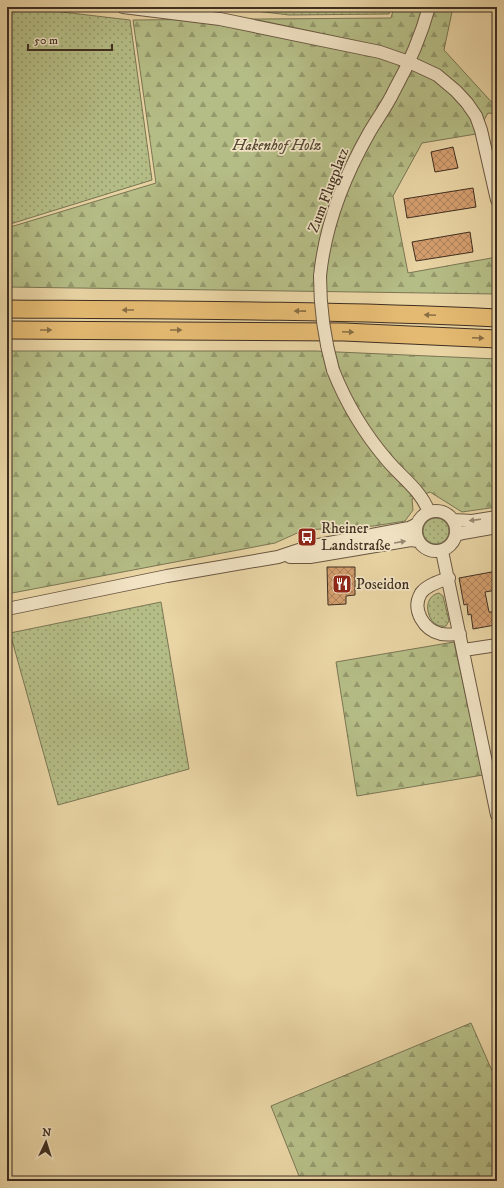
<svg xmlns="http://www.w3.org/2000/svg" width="504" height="1188" viewBox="0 0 504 1188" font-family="'IM FELL DW Pica',serif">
	<defs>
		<pattern id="grass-dots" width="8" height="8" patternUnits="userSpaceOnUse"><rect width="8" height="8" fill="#b5bd86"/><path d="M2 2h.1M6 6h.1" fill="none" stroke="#959a6d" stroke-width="1.8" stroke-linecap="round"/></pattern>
		<pattern id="forest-firs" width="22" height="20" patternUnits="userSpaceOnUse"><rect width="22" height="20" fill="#b5bd86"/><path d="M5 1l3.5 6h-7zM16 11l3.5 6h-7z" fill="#959a6d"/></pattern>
		<pattern id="building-cross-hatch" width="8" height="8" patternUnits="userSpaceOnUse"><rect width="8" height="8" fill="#d49e6e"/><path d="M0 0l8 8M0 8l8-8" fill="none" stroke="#ad815a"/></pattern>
	</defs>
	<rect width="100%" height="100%" fill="#e9d4a4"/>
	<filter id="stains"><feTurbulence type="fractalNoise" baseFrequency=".005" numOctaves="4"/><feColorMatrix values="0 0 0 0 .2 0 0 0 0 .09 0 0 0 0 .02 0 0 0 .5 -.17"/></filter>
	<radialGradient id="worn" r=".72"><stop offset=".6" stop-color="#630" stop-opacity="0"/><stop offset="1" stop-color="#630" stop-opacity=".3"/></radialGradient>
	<path fill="url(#grass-dots)" stroke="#7a7654" d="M7 7H20L130 20 152 180 7 225Z
		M223 7H391L389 14 289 15Z
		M423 531a13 13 0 1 1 26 0a13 13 0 1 1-26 0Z
		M439 593 443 596 449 621 446 626C428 630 419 597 439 593Z
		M161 602 189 769 58 805 10 633Z"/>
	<path fill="url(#forest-firs)" stroke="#7a7654" d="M394 7H453L444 50 497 108V114L488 113 476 134 422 143 393 196 408 273 497 257V294L7 287V228L156 183 133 20 391 18Z
		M7 351H315L497 359V507L462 512 430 492 412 499 413 510 405 521 374 526 304 530 275 543 7 594Z
		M454 642 483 775 357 796 336 662Z
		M471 1023 497 1082V1181H301L271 1106Z"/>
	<path fill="url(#building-cross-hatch)" stroke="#3f2f21" d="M453 147 458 168 435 172 431 152Z
		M473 188 476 207 407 218 404 199Z
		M470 232 473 252 416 261 412 242Z
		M327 567H355V595L346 596V604L328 605Z
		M497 571V590L485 592 489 612H493L495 625 473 629 471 614 468 615 467 604 464 605 459 578Z"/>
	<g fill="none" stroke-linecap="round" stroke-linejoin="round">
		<g stroke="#6a5842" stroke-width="14">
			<path id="minor" d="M123 7 220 19 380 52 409 62 437 75 456 91 467 103 476 116 481 130 497 200
				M320 276C325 226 344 177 369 133 377 119 387 106 394 91 409 64 421 36 429 7
				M333 370C346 403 363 432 387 460 402 478 420 489 429 512
				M416 531a20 20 0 1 1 40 0a20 20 0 1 1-40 0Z
				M454 520 472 521 497 517
				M456 535 463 533 497 527
				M442 551 497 815
				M290 557H310L411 540 418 541
				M449 578C440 581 427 585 421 593 411 610 424 630 441 634 447 635 454 634 460 634
				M7 609 167 576 278 557 308 547 409 528 417 524
				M464 650 497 645"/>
		</g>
		<g stroke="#3f2f21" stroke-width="19">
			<path id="highway" d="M7 309C170 310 334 310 497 318
				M7 330 344 332 497 339"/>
		</g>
		<use href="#minor" stroke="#f1e3c4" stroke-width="12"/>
		<use href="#highway" stroke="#e4ba72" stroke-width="17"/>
		<g stroke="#6a5842" stroke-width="14" stroke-linecap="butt">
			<path id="minor-bridge" d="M320 276C320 309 324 338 333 370"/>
		</g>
		<use href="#minor-bridge" stroke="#f1e3c4" stroke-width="12"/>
	</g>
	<defs><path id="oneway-solid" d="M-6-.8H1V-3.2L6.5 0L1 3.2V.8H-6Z"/></defs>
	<g fill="#896e45">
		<use href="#oneway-solid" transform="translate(128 310) rotate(-180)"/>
		<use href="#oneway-solid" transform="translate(300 311) rotate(-179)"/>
		<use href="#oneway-solid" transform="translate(430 315) rotate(-177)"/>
		<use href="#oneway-solid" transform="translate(46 330)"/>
		<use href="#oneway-solid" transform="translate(176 330)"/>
		<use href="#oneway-solid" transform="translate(348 332) rotate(2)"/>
		<use href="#oneway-solid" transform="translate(478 338) rotate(3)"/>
	</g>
	<g fill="#988972">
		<use href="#oneway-solid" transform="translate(475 520) rotate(173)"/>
		<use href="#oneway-solid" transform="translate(400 542) rotate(-9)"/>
	</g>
	<defs>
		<g id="bus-square" transform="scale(1)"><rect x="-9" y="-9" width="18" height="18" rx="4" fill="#8f2418" stroke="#f1e3c4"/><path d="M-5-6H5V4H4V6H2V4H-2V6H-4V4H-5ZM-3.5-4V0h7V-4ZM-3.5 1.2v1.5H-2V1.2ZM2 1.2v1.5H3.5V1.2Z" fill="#fff"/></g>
		<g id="restaurant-square" transform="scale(1)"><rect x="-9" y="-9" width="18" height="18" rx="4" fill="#8f2418" stroke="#f1e3c4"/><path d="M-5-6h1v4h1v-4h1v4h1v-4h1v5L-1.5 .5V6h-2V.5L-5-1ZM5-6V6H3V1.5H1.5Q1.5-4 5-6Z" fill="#fff"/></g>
	</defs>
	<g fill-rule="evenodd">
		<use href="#bus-square" x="307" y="537"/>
		<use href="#restaurant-square" x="342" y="584"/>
	</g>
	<g text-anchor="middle" stroke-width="3.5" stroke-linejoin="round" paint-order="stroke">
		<g font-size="15" font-style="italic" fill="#574b35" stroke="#f1e3c4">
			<text x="277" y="150">Hakenhof Holz</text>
		</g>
		<g font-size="15" fill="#3f2f21" stroke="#f1e3c4">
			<text transform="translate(328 190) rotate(-69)" y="5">Zum Flugplatz</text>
		</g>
		<g font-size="15" fill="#3f2f21" stroke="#f1e3c4" text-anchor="start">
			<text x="321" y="533">Rheiner<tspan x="321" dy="17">Landstraße</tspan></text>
			<text x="356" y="589">Poseidon</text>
		</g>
	</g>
	<rect width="504" height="1188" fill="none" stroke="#e9d4a4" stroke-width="24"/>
	<rect x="8" y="8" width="488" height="1172" fill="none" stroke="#3f2f21" stroke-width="2"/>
	<rect x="12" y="12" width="480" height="1164" fill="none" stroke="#3f2f21"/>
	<g transform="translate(46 1142) rotate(4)" stroke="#f1e3c4" stroke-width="3" paint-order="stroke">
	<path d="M0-3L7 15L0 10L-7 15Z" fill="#3f2f21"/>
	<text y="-6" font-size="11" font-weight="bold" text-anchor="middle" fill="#3f2f21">N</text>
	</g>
	<path d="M28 44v6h84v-6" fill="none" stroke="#3f2f21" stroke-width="2"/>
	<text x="34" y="44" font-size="12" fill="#3f2f21" stroke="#f1e3c4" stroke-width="3" paint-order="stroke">50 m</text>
	<rect width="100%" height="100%" filter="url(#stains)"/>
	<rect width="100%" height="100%" fill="url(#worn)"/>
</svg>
